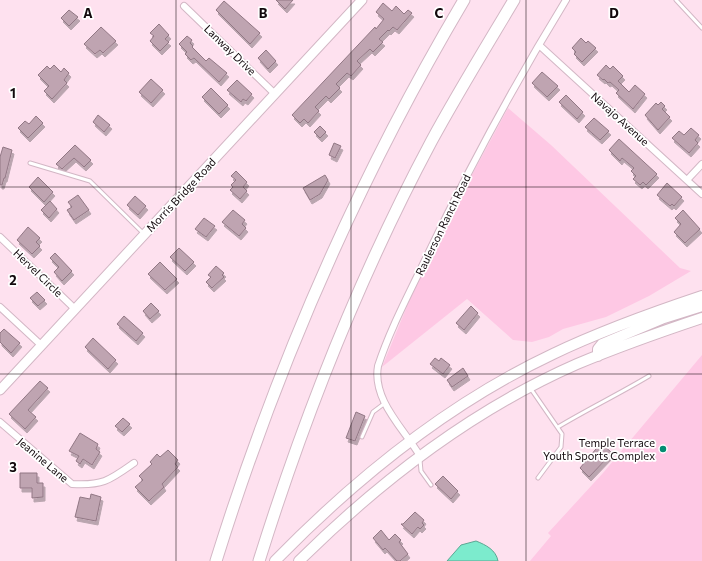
<svg xmlns="http://www.w3.org/2000/svg" width="702" height="561" viewBox="0 0 702 561" font-family="Commissioner,sans-serif">
	<defs>
		<filter id="shadow"><feDropShadow dx="2" dy="4" stdDeviation="0" flood-color="#0004"/></filter>
	</defs>
	<rect width="100%" height="100%" fill="#fee1ef"/>
	<path fill="#fec8e4" d="M508 108 551 145 680 268 691 271 649 296 606 317 563 329 549 337 532 342 513 340 467 299 382 367 410 299 454 208Z
		M702 355V561H530L551 536 548 533 603 473Z"/>
	<path fill="#7cebcd" stroke="#5ca793" d="M476 541C486 545 496 550 498 561H447L461 545Z"/>
	<path fill="#bfa4b1" stroke="#917784" filter="url(#shadow)" d="M276 0H293L285 9Z
		M224 1 260 33 250 44 216 10Z
		M383 3 392 11 396 6 404 14 408 10 412 13 397 30 393 27 389 31 388 30 379 39 383 42 373 52 370 49 357 61 361 65 351 76 347 73 336 84 340 88 329 99 326 96 315 107 319 111 308 123 304 119 300 123 292 115 375 27 376 29 384 19 376 12Z
		M69 10 78 17 69 26 61 18Z
		M159 24 169 35 165 39 169 42 160 51 150 41 154 36 150 33Z
		M101 27 116 41 103 53 100 50 95 54 84 44Z
		M187 36 192 40 190 43 193 46 192 47 206 61 209 58 227 73 219 82 194 58 191 60 185 54 187 52 179 44Z
		M581 38 586 43 588 41 596 48 582 62 574 54 576 52 572 48Z
		M266 50 276 61 268 69 258 58Z
		M54 65 61 72 64 68 69 73 64 80 67 83 52 99 44 91 49 86 38 75 47 66 50 69Z
		M606 65 610 69 613 66 623 76 618 81 629 92 635 85 645 94 633 109 616 93 619 90 610 82 608 83 604 79 603 80 597 75Z
		M542 72 558 86 547 97 532 83Z
		M151 79 163 90 151 103 139 92Z
		M237 80 252 94 246 101 243 99 241 102 227 90Z
		M211 88 228 105 219 114 202 97Z
		M566 95 583 112 577 119 559 102Z
		M661 102 665 106 662 109 670 117 658 130 645 115 656 103 658 105Z
		M98 115 110 125 104 132 93 122Z
		M36 116 43 123 28 138 18 128 25 121 29 124Z
		M594 118 609 131 600 140 585 127Z
		M320 126 326 132 320 138 314 132Z
		M691 128 699 135 695 140 698 143 689 153 672 138 679 131 684 135Z
		M619 139 657 174 646 185 643 182 640 185 633 179 636 176 631 171 634 168 622 158 620 161 609 150Z
		M334 143 341 146 335 158 329 155Z
		M75 145 91 160 84 167 74 158 62 169 56 164Z
		M3 147 12 150 5 178H4L2 185H0V157Z
		M236 171 247 182 243 187 247 191 240 199 230 190 233 187 231 185 236 180 231 176Z
		M325 175 328 180 320 194 310 200 303 188Z
		M38 177 53 192 44 202 29 187Z
		M667 183 682 197 674 206 672 204 670 206 657 195Z
		M78 195 89 210 74 220 67 210 72 207 68 202Z
		M135 196 146 206 138 215 127 205Z
		M50 201 57 209 49 218 41 210Z
		M233 210 245 220 242 224 246 228 239 236 222 222Z
		M683 210 700 229 685 243 674 232 681 224 675 218Z
		M204 218 215 226 206 237 195 229Z
		M28 227 40 238 36 242 40 246 32 254 17 240Z
		M179 248 194 262 185 271 170 257Z
		M55 253 72 271 62 281 54 272 59 267 50 258Z
		M160 262 177 279 165 290 148 274Z
		M216 266 224 273 222 275 224 277 212 288 206 282 211 277 208 275Z
		M37 292 45 300 38 306 30 298Z
		M151 303 159 311 150 319 143 311Z
		M471 306 478 313 464 330 456 323Z
		M124 316 143 333 136 341 117 324Z
		M4 329 20 343 11 353 0 342V333Z
		M93 338 116 360 108 369 85 347Z
		M435 358 439 361 441 358 450 365 443 374 430 364Z
		M463 368 468 376 452 387 447 380Z
		M40 381 48 388 28 410 36 417 25 429 9 414Z
		M356 412 365 416 355 441 346 438Z
		M123 418 130 424 122 432 115 426Z
		M80 433 98 444 96 449 100 452 92 465 83 459 80 464 76 461 79 456 69 451Z
		M601 443 612 453 589 477 580 468Z
		M168 450 178 460 175 464 178 467 162 484 164 487 149 501 135 487 143 480 139 476 152 464 150 462 157 454 160 457Z
		M20 473H37V483H43V497L32 498V488H20Z
		M443 476 458 491 451 499 435 484Z
		M91 494 101 497 96 521 75 517 80 497 90 499Z
		M415 512 424 520 422 523 424 525 420 529 418 527 412 534 401 524H403Z
		M381 530 389 540 395 534 401 540 399 542 408 554 400 561H397L385 548 383 550 373 538Z"/>
	<g fill="none" stroke-linecap="round" stroke-linejoin="round">
		<g stroke="#d3b7c5" stroke-width="5">
			<path id="lane" d="M676 0 702 28
				M30 163 90 181 143 233
				M531 389 562 434 561 447 538 478
				M558 427C588 409 619 394 649 376
				M362 437 373 412 385 403
				M420 460 421 471 431 485"/>
		</g>
		<g stroke="#d3b7c5" stroke-width="8">
			<path id="street" d="M184 6 275 94
				M539 45 702 194
				M687 180 702 164
				M0 237 75 309
				M0 307 41 345
				M0 422 72 484C103 486 110 480 134 463
				M420 456C404 429 372 400 378 366 390 329 409 294 426 258 468 170 515 83 566 0"/>
		</g>
		<g stroke="#d3b7c5" stroke-width="11">
			<path id="secondary" d="M0 390 362 0"/>
		</g>
		<g stroke="#d3b7c5" stroke-width="12">
			<path id="primary" d="M598 356V349L602 344 664 318 702 306
				M275 561C356 478 447 404 553 354 601 331 651 313 702 296
				M299 561C380 481 472 410 577 364 618 347 660 332 702 318"/>
		</g>
		<g stroke="#d3b7c5" stroke-width="13">
			<path id="highway" d="M216 561C277 365 359 177 464 0
				M259 561C304 417 360 275 431 142 457 94 486 47 514 0"/>
		</g>
		<use href="#lane" stroke="#fff" stroke-width="3"/>
		<use href="#street" stroke="#fff" stroke-width="6"/>
		<use href="#secondary" stroke="#fff" stroke-width="9"/>
		<use href="#primary" stroke="#fff" stroke-width="10"/>
		<use href="#highway" stroke="#fff" stroke-width="11"/>
	</g>
	<path fill="none" stroke="#12090d" stroke-width="1" stroke-opacity="0.55" d="M176 0V561M351 0V561M526 0V561M0 187H702M0 374H702"/>
	<circle fill="#038c72" stroke="#fff" stroke-width="1.5" cx="663" cy="449" r="4"/>
	<g text-anchor="middle" stroke-width="3.5" stroke-linejoin="round" paint-order="stroke">
		<g font-size="11" fill="#12090d" stroke="#fff">
			<text transform="translate(230 50) rotate(44)" y="4">Lanway Drive</text>
			<text transform="translate(620 119) rotate(42)" y="4">Navajo Avenue</text>
			<text transform="translate(181 195) rotate(-47)" y="4">Morris Bridge Road</text>
			<text transform="translate(443 225) rotate(-64)" y="4">Raulerson Ranch Road</text>
			<text transform="translate(38 273) rotate(44)" y="4">Hervel Circle</text>
			<text transform="translate(43 460) rotate(40)" y="4">Jeanine Lane</text>
		</g>
		<g font-size="11" fill="#12090d" stroke="#fff" text-anchor="end">
			<text x="655" y="447">Temple Terrace<tspan x="655" dy="13">Youth Sports Complex</tspan></text>
		</g>
	</g>
	<g font-size="13" text-anchor="middle" font-weight="bold" fill="#12090d" stroke="#fff" stroke-width="3.5" stroke-linejoin="round" paint-order="stroke">
		<text x="88" y="18">A</text>
		<text x="263" y="18">B</text>
		<text x="439" y="18">C</text>
		<text x="614" y="18">D</text>
		<text x="13" y="98">1</text>
		<text x="13" y="285">2</text>
		<text x="13" y="472">3</text>
	</g>
</svg>
